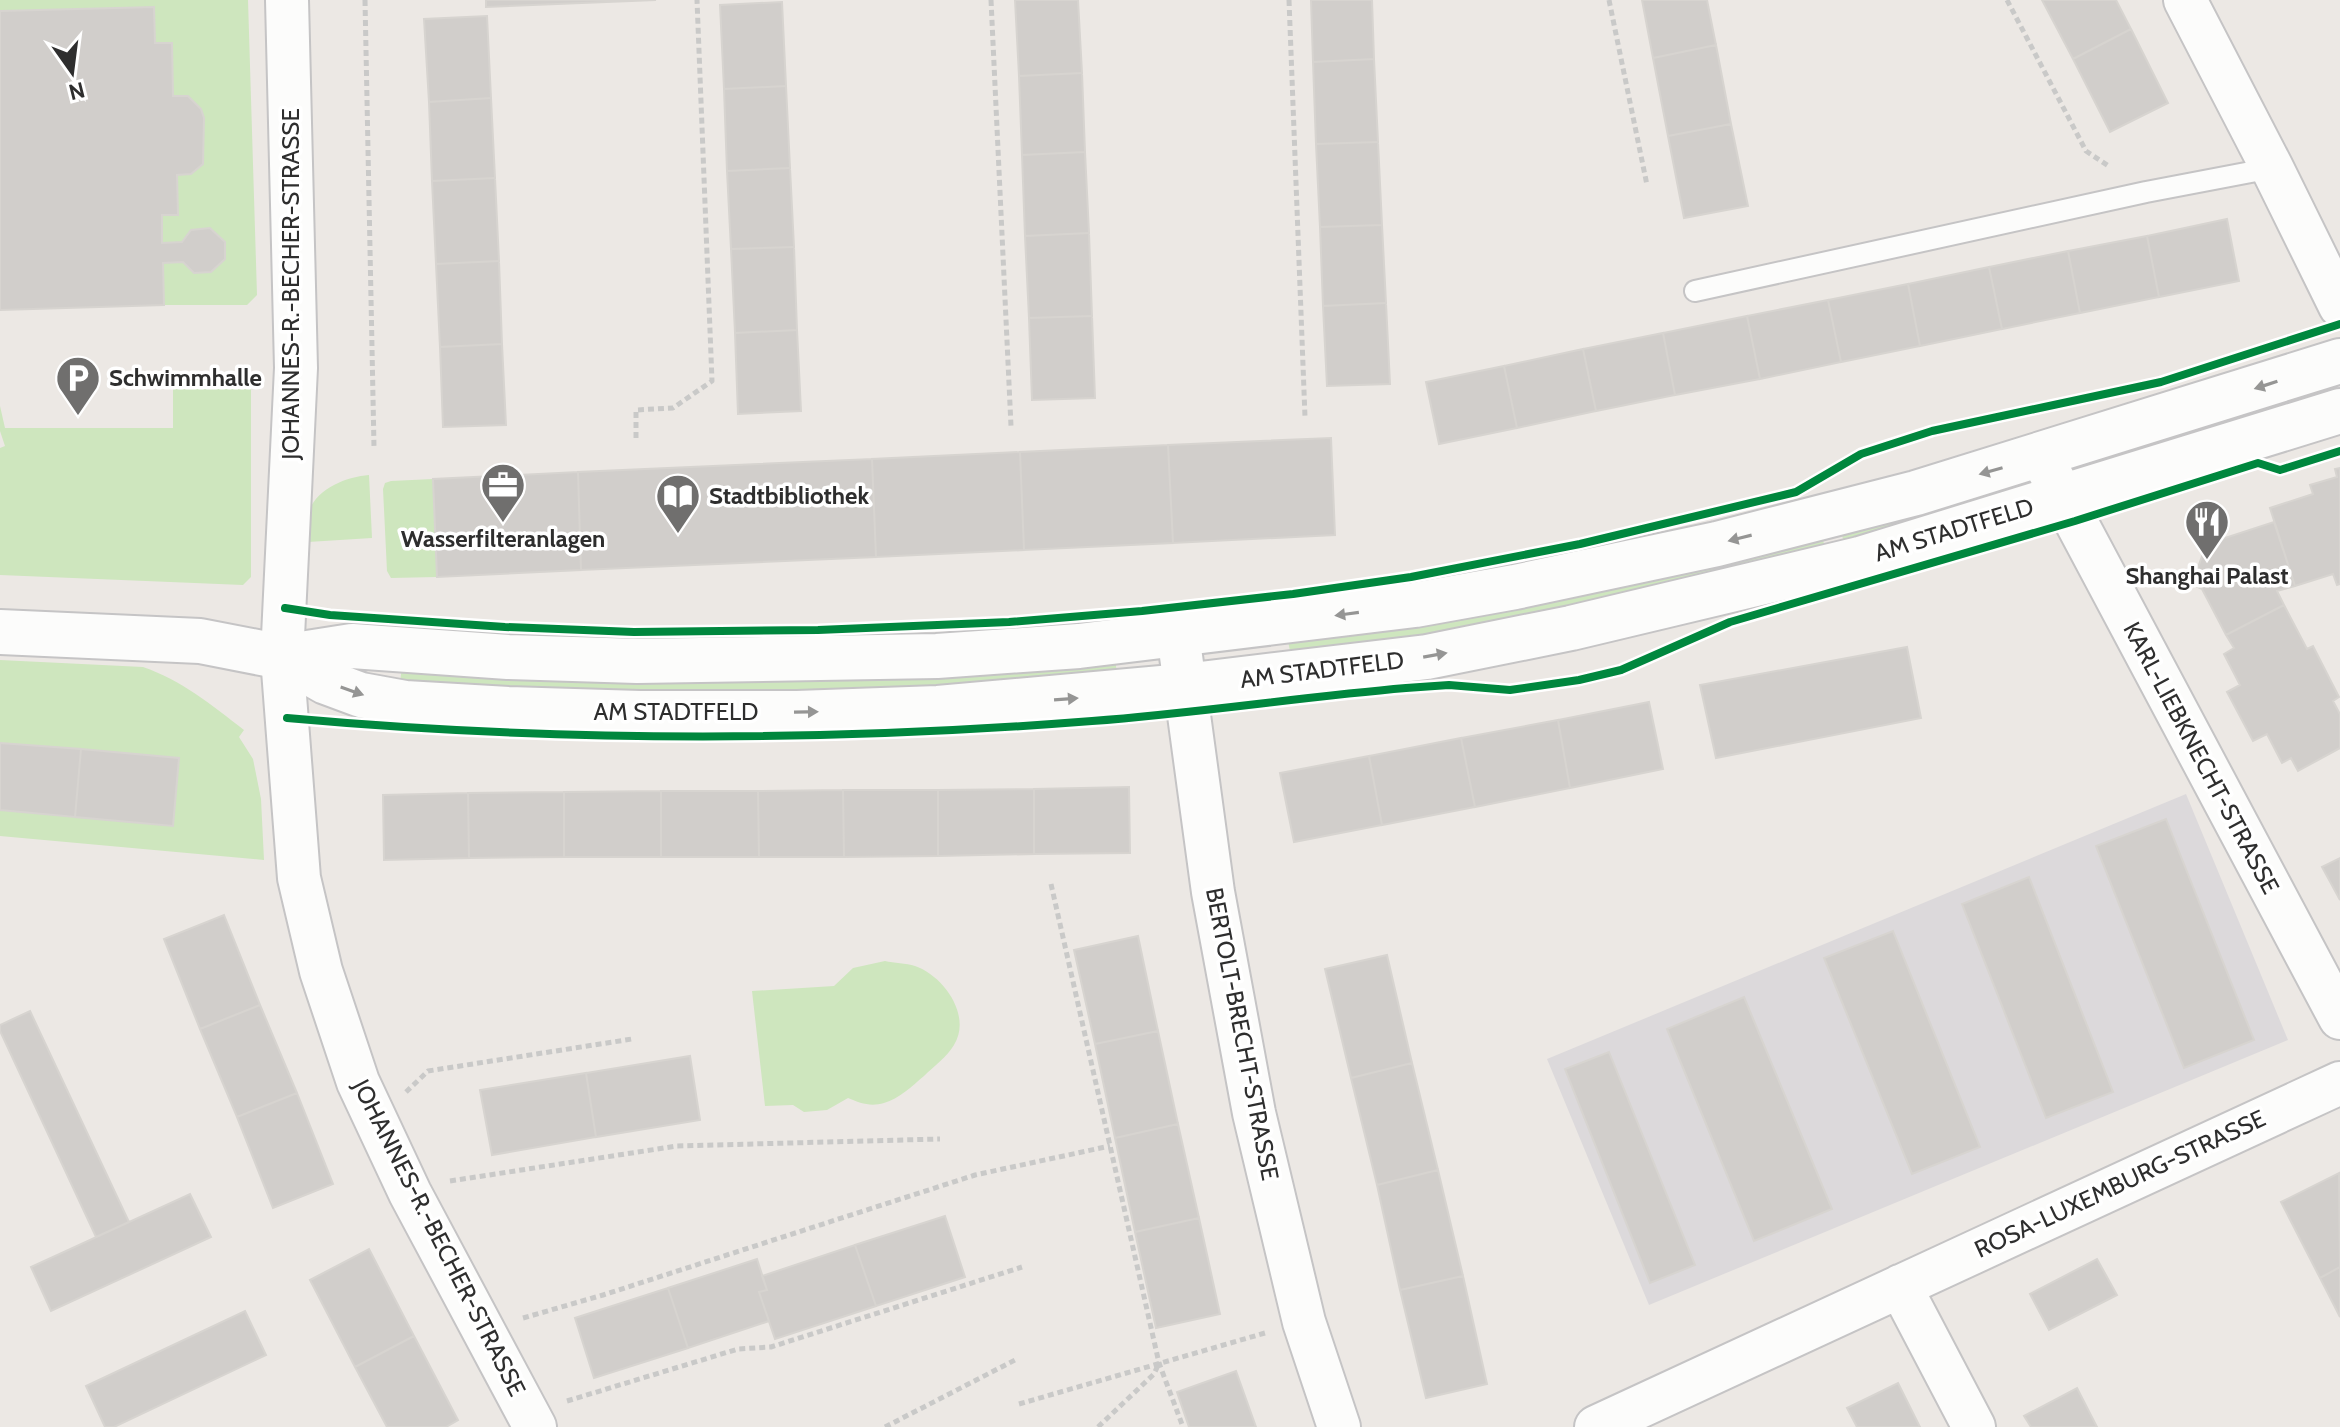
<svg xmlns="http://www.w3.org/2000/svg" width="2340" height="1427" viewBox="0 0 2340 1427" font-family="Cabin,sans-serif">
	<rect width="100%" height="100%" fill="#ece8e4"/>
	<path fill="#dcd9db" d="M2186 794 2288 1040 1649 1305 1547 1059Z"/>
	<path fill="#cee6be" d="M0 0H248L257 295 247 305H164L163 263 183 262 194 273 211 272 225 259V242L210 228 191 230 182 242 162 243V215H177V175L203 164 204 118 201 109 188 96H173L172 43H155L0 11Z
		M173 379 251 380V577L243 585 0 575V448L5 446 0 431V406L5 428H173Z
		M2286 393 2289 405 2194 435 2191 423Z
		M369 475 372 538 308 542C308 533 307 524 308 516 313 489 346 477 369 475Z
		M433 479 437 577 391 578 387 571 383 489 385 483 391 481Z
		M2004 487 2005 492 1844 544 1841 530Z
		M1822 535 1825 549C1649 593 1471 629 1291 656L1288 641Z
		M1115 659 1117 673C1052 678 987 686 923 688 748 694 574 692 400 683L402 666Z
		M0 660 143 667C181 680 212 705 244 730L239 737 253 759 261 799 264 860 0 836Z
		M885 961C894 963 906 963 915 966 944 976 972 1016 954 1045 947 1057 934 1066 924 1076 912 1086 899 1099 884 1103 870 1107 860 1103 848 1098L827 1110 804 1112 793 1105 765 1106 752 991 834 986 853 968Z"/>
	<path fill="#d1cecb" stroke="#d7d4d0" stroke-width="2" d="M486 0H656L486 7Z
		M1015 0H1078L1082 73 1019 76Z
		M1311 0H1372L1374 59 1313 62Z
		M1642 0H1707L1716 45 1653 58Z
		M2042 0H2116L2131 29 2073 59Z
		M782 2 786 86 724 89 720 5Z
		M154 7 155 43H172L173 96H188L201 109 204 118 203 164 191 174 177 175 178 215H162V243L182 242 191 230 210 228 225 242V259L211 272 194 273 183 262 163 263 164 305 0 310V11Z
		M487 16 491 98 429 102 424 19Z
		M2131 29 2168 103 2110 132 2073 59Z
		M1716 45 1731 124 1668 136 1653 58Z
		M1374 59 1378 142 1316 144 1313 62Z
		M1082 73 1085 152 1022 155 1019 76Z
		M786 86 790 168 727 171 724 89Z
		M491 98 495 178 432 181 429 102Z
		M1731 124 1748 206 1684 218 1668 136Z
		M1378 142 1382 225 1320 227 1316 144Z
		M1085 152 1089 233 1025 236 1022 155Z
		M790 168 794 247 731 249 727 171Z
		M495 178 499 261 436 264 432 181Z
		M2227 219 2239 281 2159 297 2147 236Z
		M1382 225 1386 303 1323 306 1320 227Z
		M1089 233 1092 316 1029 318 1025 236Z
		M2147 236 2159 297 2080 313 2068 251Z
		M794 247 797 330 735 333 731 249Z
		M2068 251 2080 313 2002 329 1989 267Z
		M499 261 502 344 440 347 436 264Z
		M1989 267 2002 329 1920 346 1908 284Z
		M1908 284 1920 346 1841 362 1828 300Z
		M1828 300 1841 362 1760 379 1747 316Z
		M1386 303 1390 384 1327 386 1323 306Z
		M1092 316 1095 398 1032 400 1029 318Z
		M1747 316 1760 379 1675 395 1663 333Z
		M797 330 801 411 738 414 735 333Z
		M1663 333 1675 395 1596 411 1583 349Z
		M502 344 506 425 443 427 440 347Z
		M1583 349 1596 411 1517 428 1504 366Z
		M1504 366 1517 428 1439 444 1426 382Z
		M1331 438 1335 535 1173 543 1168 445Z
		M1168 445 1173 543 1024 550 1020 452Z
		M1020 452 1024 550 876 557 872 459Z
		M872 459 876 557 581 570 578 472Z
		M2340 468V584L2337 585 2333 574 2295 586 2270 508 2313 494 2310 485 2337 477 2335 469Z
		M578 472 581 570 437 577 433 479Z
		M2274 522 2295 586 2277 591 2284 605 2226 635 2202 589 2192 584 2210 534 2222 539Z
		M2284 605 2307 649 2313 646 2339 697 2333 701 2340 714V748L2298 771 2291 758 2282 763 2267 734 2253 741 2227 692 2240 685 2224 654 2234 648 2226 635Z
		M1907 647 1921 718 1716 758 1700 685Z
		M1649 702 1663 769 1570 788 1558 720Z
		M1558 720 1570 788 1475 807 1461 738Z
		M1461 738 1475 807 1382 825 1369 756Z
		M0 743 81 749 75 817 0 810Z
		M81 749 179 758 173 826 75 817Z
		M1369 756 1382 825 1294 842 1280 773Z
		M1129 787 1130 853 1034 854V789Z
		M1034 789V854L938 856V790Z
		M843 790 844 857H759L758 791Z
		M843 790H938V856L844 857Z
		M661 791V857H564V792Z
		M661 791H758L759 857H661Z
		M564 792V857L469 858 468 793Z
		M468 793 469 858 384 860 383 795Z
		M2166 819 2254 1040 2184 1068 2096 846Z
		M2340 858V900L2322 867Z
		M2029 877 2113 1092 2046 1118 1962 904Z
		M224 915 260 1005 200 1029 164 939Z
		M1893 931 1980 1147 1912 1174 1824 958Z
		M1138 936 1158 1031 1095 1044 1074 950Z
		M1387 955 1412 1063 1351 1078 1325 969Z
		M1744 997 1832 1209 1754 1241 1667 1029Z
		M260 1005 297 1093 237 1117 200 1029Z
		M30 1011 129 1222 96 1237 0 1031V1025Z
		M1158 1031 1178 1124 1115 1138 1095 1044Z
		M1609 1052 1695 1265 1650 1283 1565 1069Z
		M690 1056 700 1120 596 1137 586 1073Z
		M1412 1063 1438 1170 1377 1185 1351 1078Z
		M586 1073 596 1137 492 1155 480 1090Z
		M297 1093 333 1184 273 1208 237 1117Z
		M1178 1124 1199 1218 1135 1232 1115 1138Z
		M1438 1170 1463 1276 1400 1290 1377 1185Z
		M2339 1173 2340 1267 2320 1278 2281 1202Z
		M190 1194 211 1237 51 1311 31 1267Z
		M945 1216 965 1277 876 1306 855 1245Z
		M1199 1218 1220 1314 1156 1328 1135 1232Z
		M855 1245 876 1306 775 1339 759 1292 767 1290 762 1276Z
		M369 1249 414 1336 355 1367 310 1280Z
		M757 1259 767 1290 759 1292 769 1321 688 1348 668 1288Z
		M2097 1259 2117 1295 2049 1330 2030 1294Z
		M2340 1267V1317L2320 1278Z
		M1463 1276 1487 1384 1426 1398 1400 1290Z
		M668 1288 688 1348 594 1378 575 1318Z
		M245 1311 266 1355 114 1427H105L86 1386Z
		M414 1336 458 1420 446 1427H387L355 1367Z
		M1236 1371 1256 1427H1189L1177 1392Z
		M1898 1383 1920 1427H1857L1847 1408Z
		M2077 1388 2097 1427H2031L2024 1416Z"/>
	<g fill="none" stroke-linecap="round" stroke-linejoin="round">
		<g stroke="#c5c4c5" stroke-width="24">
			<path id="lane" d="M1695 291 2146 192 2272 168"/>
		</g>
		<g stroke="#c5c4c5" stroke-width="46">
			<path id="street" d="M287 0 296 368 282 657 299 878 321 971 358 1082 410 1193 535 1427
				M2185 0 2272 168 2340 306
				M2041 456 2340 1018
				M1178 634 1213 892 1254 1113 1304 1322 1339 1427
				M1900 1286 1974 1427
				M1596 1427 2340 1083"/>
		</g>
		<g stroke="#c5c4c5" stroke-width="48">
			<path id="secondary" d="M0 632 200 641 282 657 352 646 508 657 637 661 937 656 1079 646 1415 605 1515 587 1717 544 1916 493 2340 361
				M282 657 326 682 361 695 405 703 508 709 640 713H797L938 708 1184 686 1427 657 1571 628 1860 559 2340 411"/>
		</g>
		<path stroke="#c9c9c8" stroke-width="5" stroke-dasharray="6 4" stroke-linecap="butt" d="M365 0 374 447
			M991 0 1011 426
			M1289 0 1305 417
			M1609 0 1647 185
			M2007 0 2086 151 2110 167
			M636 438V410L673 408 712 381 697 0
			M1051 884 1159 1363 1183 1427
			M406 1092 428 1071 632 1039
			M450 1181 677 1146 940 1139
			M523 1318 603 1295 975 1175 1110 1146
			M567 1401 738 1349 771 1347 1022 1267
			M1019 1404 1265 1333
			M885 1427 1017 1359
			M1098 1427 1154 1374 1159 1363"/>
		<use href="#lane" stroke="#fcfcfb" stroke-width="20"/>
		<use href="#street" stroke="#fcfcfb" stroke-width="42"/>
		<use href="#secondary" stroke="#fcfcfb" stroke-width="44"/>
		<g stroke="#fff" stroke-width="13">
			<path id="cycleway" d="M285 608 330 615 505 627 634 632 818 630 1009 622 1142 611 1293 594 1411 577 1580 544 1796 492 1861 454 1932 431 2161 382 2340 324
				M287 718C555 742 824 742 1092 721 1197 713 1301 697 1406 688L1449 685 1510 690 1579 680 1621 670 1730 622 2075 521 2258 463 2280 470 2340 451"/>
		</g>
		<use href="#cycleway" stroke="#00873e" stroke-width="8"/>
	</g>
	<defs><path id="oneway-solid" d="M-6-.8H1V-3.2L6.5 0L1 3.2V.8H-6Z" transform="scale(2)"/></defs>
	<g fill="#959594">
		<use href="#oneway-solid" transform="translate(2266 385) rotate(162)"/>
		<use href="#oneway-solid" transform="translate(1991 471) rotate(164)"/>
		<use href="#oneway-solid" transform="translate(1740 538) rotate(166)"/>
		<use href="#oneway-solid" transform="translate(1347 614) rotate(172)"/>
		<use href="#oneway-solid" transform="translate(1435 655) rotate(-10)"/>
		<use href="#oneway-solid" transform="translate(352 691) rotate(19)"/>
		<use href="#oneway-solid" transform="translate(1066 699) rotate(-4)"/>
		<use href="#oneway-solid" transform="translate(806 712) rotate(-1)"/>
	</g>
	<defs>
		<g id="parking-pin" transform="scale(2.3)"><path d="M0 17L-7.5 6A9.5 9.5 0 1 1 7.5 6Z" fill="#706f6e" stroke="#fff"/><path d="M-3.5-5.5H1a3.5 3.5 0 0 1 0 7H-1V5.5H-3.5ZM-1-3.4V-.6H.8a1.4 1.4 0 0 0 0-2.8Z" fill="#fff"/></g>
		<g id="office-pin" transform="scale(2.3)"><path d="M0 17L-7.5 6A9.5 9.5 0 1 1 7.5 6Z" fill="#706f6e" stroke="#fff"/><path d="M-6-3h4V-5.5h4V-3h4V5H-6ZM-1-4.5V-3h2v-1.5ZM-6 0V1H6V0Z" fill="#fff"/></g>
		<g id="library-pin" transform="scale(2.3)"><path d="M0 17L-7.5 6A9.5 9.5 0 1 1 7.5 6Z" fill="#706f6e" stroke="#fff"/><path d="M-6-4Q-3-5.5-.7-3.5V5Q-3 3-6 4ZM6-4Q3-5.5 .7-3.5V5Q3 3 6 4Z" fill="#fff"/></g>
		<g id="restaurant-pin" transform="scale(2.3)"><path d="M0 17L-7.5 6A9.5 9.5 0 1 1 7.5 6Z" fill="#706f6e" stroke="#fff"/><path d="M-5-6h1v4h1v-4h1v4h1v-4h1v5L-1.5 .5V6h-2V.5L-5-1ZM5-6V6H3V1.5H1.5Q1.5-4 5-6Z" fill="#fff"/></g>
	</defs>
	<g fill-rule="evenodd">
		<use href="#parking-pin" x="78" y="378"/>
		<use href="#office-pin" x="503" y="485"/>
		<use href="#library-pin" x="678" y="496"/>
		<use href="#restaurant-pin" x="2207" y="522"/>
	</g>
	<g text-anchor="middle" stroke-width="7" stroke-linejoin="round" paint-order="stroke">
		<g font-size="24" fill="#2e2e2e" stroke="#fff">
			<text transform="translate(291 284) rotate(-90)" y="8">JOHANNES-R.-BECHER-STRASSE</text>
			<text transform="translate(1954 530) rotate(-17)" y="8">AM STADTFELD</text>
			<text transform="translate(1322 670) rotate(-7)" y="8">AM STADTFELD</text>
			<text x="676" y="720">AM STADTFELD</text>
			<text transform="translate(2201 758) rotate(62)" y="8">KARL-LIEBKNECHT-STRASSE</text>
			<text transform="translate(1242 1034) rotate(79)" y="8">BERTOLT-BRECHT-STRASSE</text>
			<text transform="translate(2120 1184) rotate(-25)" y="8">ROSA-LUXEMBURG-STRASSE</text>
			<text transform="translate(439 1238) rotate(63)" y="8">JOHANNES-R.-BECHER-STRASSE</text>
		</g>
		<g font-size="24" font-weight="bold" fill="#2e2e2e" stroke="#fff" text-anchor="start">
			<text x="109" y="386">Schwimmhalle</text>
			<text x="709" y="504">Stadtbibliothek</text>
			<text x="503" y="547" text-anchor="middle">Wasserfilteranlagen</text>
			<text x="2207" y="584" text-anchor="middle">Shanghai Palast</text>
		</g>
	</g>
	<g transform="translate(72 72) rotate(166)" stroke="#ffffff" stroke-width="6" paint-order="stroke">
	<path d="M0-6L14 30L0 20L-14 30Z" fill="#2e2e2e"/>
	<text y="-12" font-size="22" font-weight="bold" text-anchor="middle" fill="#2e2e2e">N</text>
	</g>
</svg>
